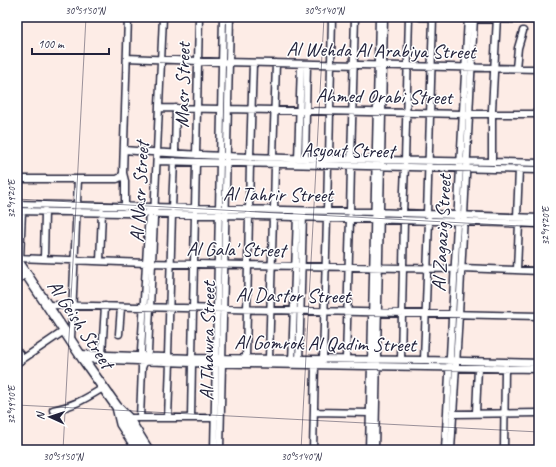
<svg xmlns="http://www.w3.org/2000/svg" width="556" height="467" viewBox="0 0 556 467" font-family="Caveat,sans-serif">
	<rect width="100%" height="100%" fill="#fdece6"/>
	<filter id="ink" filterUnits="userSpaceOnUse"><feTurbulence type="fractalNoise" baseFrequency=".025" numOctaves="2"/><feDisplacementMap in="SourceGraphic" scale="8" xChannelSelector="R" yChannelSelector="G"/><feConvolveMatrix kernelMatrix="1 2 1 2 8 2 1 2 1" color-interpolation-filters="sRGB"/></filter>
	<g filter="url(#ink)">
		<g fill="none" stroke-linecap="round" stroke-linejoin="round">
			<g stroke="#22223b" stroke-width="9">
				<path id="street" d="M420 17 539 20
					M127 58 222 62 539 69
					M516 68 518 48 523 31
					M159 108 221 109
					M228 109 463 114H539
					M124 150C262 161 401 159 539 163
					M175 153 176 108
					M196 155 199 17
					M250 156 253 63
					M273 157 276 63
					M329 158 332 17
					M351 159 355 17
					M298 160 301 64
					M405 160 409 17
					M157 161 539 170
					M305 161 307 64
					M492 162V110L497 17
					M17 179H117L121 177 123 173
					M17 204 374 212 539 218
					M125 207V181L123 173 128 17
					M172 208 174 161
					M195 208 196 162
					M249 210 250 163
					M274 210 275 164
					M17 211 225 215 539 224
					M327 211 328 165
					M350 212 351 166
					M403 213 405 166
					M427 214 433 17
					M517 217 519 169
					M17 258 146 263 455 269
					M20 258 22 211
					M44 259 45 211
					M100 261 102 212
					M461 268 539 271
					M517 270 519 223
					M17 280 26 274
					M47 305 539 316
					M119 334 121 307
					M71 339 78 179
					M17 351 23 358
					M79 354 192 358 424 360 539 363
					M102 354 105 306
					M168 356 172 214
					M192 358 195 214
					M246 358 249 216
					M83 359 192 363 539 369
					M269 359 273 217
					M346 359 350 218
					M323 360 327 218
					M401 360 404 220
					M424 360 429 220
					M17 363 64 331
					M292 363 297 214
					M299 363 303 214
					M142 368 148 352 163 17
					M53 410C74 406 85 399 103 388
					M314 412 370 413
					M476 413 478 368
					M453 414 539 413
					M126 418H215
					M140 418 142 368 141 352 149 211
					M168 418 170 362
					M191 418 192 363
					M214 450 223 17
					M220 450 230 17
					M313 450 315 365
					M369 450 379 17
					M375 450 384 17
					M445 450 468 17
					M451 450 459 314 474 17
					M504 450 505 368"/>
			</g>
			<g stroke="#22223b" stroke-width="12">
				<path id="secondary" d="M17 260 83 359 117 407 128 418 148 450
					M117 407 121 424 138 450"/>
			</g>
			<use href="#street" stroke="#fff" stroke-width="6"/>
			<use href="#secondary" stroke="#fff" stroke-width="9"/>
		</g>
	</g>
	<path fill="none" stroke="#22223b" stroke-width="1" stroke-opacity="0.45" d="M465 17 539 21M17 199 539 227M17 405 539 432M63 450 86 17M301 450 324 17"/>
	<g text-anchor="middle" stroke-width="3" stroke-linejoin="round" paint-order="stroke">
		<g font-size="20" fill="#22223b" stroke="#fff">
			<text transform="translate(381 50) rotate(1)" y="7">Al Wehda Al Arabiya Street</text>
			<text transform="translate(182 85) rotate(-89)" y="7">Masr Street</text>
			<text transform="translate(384 96) rotate(1)" y="7">Ahmed Orabi Street</text>
			<text transform="translate(348 150) rotate(1)" y="7">Asyout Street</text>
			<text transform="translate(139 192) rotate(-87)" y="7">Al Nasr Street</text>
			<text transform="translate(278 194) rotate(1)" y="7">Al Tahrir Street</text>
			<text transform="translate(441 233) rotate(-87)" y="7">Al Zagazig Street</text>
			<text transform="translate(236 249) rotate(1)" y="7">Al Gala' Street</text>
			<text transform="translate(293 295) rotate(1)" y="7">Al Dastor Street</text>
			<text transform="translate(81 324) rotate(56)" y="7">Al Geish Street</text>
			<text transform="translate(207 341) rotate(-89)" y="7">Al Thawra Street</text>
			<text transform="translate(325 343) rotate(1)" y="7">Al Gomrok Al Qadim Street</text>
		</g>
	</g>
	<rect width="556" height="467" fill="none" stroke="#fff" stroke-width="44"/>
	<g transform="translate(50 417) rotate(273)" stroke="#ffffff" stroke-width="3" paint-order="stroke">
	<path d="M0-3L7 15L0 10L-7 15Z" fill="#22223b"/>
	<text y="-6" font-size="11" font-weight="bold" text-anchor="middle" fill="#22223b">N</text>
	</g>
	<path d="M32 48v6h77v-6" fill="none" stroke="#22223b" stroke-width="2"/>
	<text x="38" y="48" font-size="12" fill="#22223b" stroke="#ffffff" stroke-width="3" paint-order="stroke">100 m</text>
	<rect x="22" y="22" width="512" height="423" fill="none" stroke="#22223b" stroke-width="1.5"/>
	<g font-size="10" text-anchor="middle" fill="#22223b">
		<text x="85" y="14">30°51'50"N</text>
		<text x="324" y="14">30°51'40"N</text>
		<text transform="translate(11 199) rotate(-90)" y="4">32°19'20"E</text>
		<text transform="translate(545 226) rotate(-90)" y="4">32°19'20"E</text>
		<text transform="translate(11 405) rotate(-90)" y="4">32°19'10"E</text>
		<text x="63" y="460">30°51'50"N</text>
		<text x="301" y="460">30°51'40"N</text>
	</g>
</svg>
